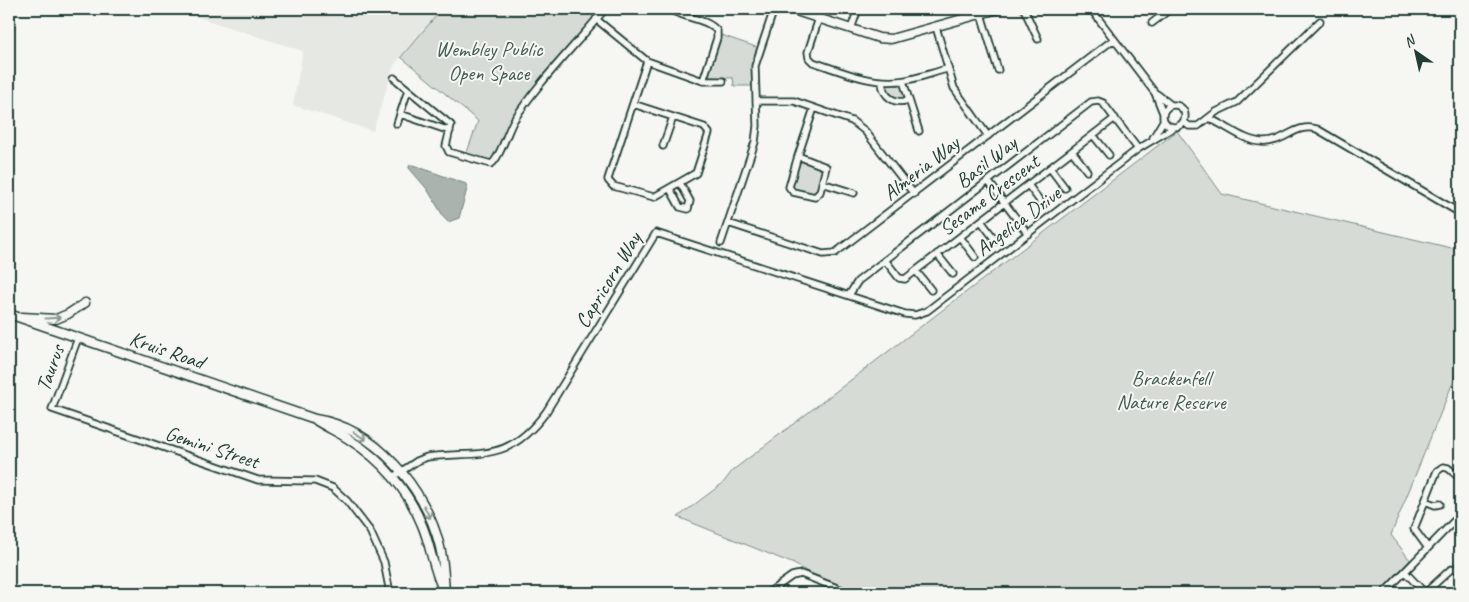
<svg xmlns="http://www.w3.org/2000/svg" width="1469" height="602" viewBox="0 0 1469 602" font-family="Caveat,sans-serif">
	<rect width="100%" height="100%" fill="#f6f6f2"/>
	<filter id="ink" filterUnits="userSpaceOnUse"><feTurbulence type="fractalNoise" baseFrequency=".02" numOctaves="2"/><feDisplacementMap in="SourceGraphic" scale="10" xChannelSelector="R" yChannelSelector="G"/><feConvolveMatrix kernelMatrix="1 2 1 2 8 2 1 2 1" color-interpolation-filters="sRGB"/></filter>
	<g filter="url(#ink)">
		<path fill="#e6e8e4" d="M173 9H442L394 65 373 131 293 105 303 51Z"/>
		<path fill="#d6dbd6" stroke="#7a8c85" d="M442 9H601L512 119 491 162 466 155 478 121 401 57Z
			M721 35 759 48 752 68 753 86H734L733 78 708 77Z
			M889 84 901 86 904 96 902 98 891 96 886 88Z
			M1177 131 1222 194 1460 250V365L1391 535 1410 560 1378 593H859L806 571 794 564 678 517 723 483 733 470Z
			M802 160 822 167 824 172 814 194 795 190 791 187 798 163Z"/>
		<path fill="#aab3ae" stroke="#72847d" d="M413 165 466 184 467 189 459 218 448 222 445 219 427 189 409 168V166Z"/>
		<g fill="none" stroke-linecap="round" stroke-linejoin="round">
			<g stroke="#1f3d34" stroke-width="9">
				<path id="street" d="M669 9C683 18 707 18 717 31V38L703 81
					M1024 9 1038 39
					M1091 9 1155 93 1163 113
					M981 14 998 70
					M819 18 808 52 809 58 813 62C841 71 869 84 899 81 915 80 931 73 947 69
					M596 19 647 61 703 81H723
					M1152 23 1170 9
					M936 27 954 88 988 136
					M851 29 858 9
					M394 78 451 125 446 146 449 152 491 164C499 160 508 130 514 120 539 81 576 45 605 9
					M903 81 919 131
					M882 82C883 97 895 105 909 100
					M1157 94 1171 105
					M756 101H794L852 121 865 131 914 194
					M633 104 704 127 709 133 696 173 654 197 613 186 608 180V179L647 61
					M1163 116a11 11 0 1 1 22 0a11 11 0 1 1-22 0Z
					M400 114 450 131
					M1208 118C1226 125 1243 141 1262 142 1283 144 1296 122 1317 129L1460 213
					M1184 122 1189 126H1198L1216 112 1237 102 1320 21
					M397 124 408 90
					M1093 135 1109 155
					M1153 138 1163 121
					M663 146 673 117
					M1072 151 1087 171
					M798 156 789 187 793 192 815 197 820 192 826 167 798 156 814 108
					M1050 168 1065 188
					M988 181 1028 234
					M822 183 854 193
					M1028 185 1043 205
					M670 189 680 207 688 209 690 201 680 183
					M981 221 996 241
					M728 223 823 254 835 253 1114 39
					M960 237 975 257
					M721 243 755 142 757 126 755 66 774 9
					M937 254 953 274
					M885 260 899 278 905 279 1115 118
					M916 271 931 290
					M849 295 858 281 1091 102 1098 101 1103 103 1138 149
					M78 338 52 409 258 480 315 481 333 488 347 501 370 531 384 562 390 593
					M393 477 417 461 427 457C483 451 508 463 546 412L656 233 905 314 915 315 927 311 1138 149 1173 128
					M1425 501 1435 505 1440 504
					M1428 548 1414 529 1437 471 1443 467 1448 468 1460 478
					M1405 572 1425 593
					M768 593 792 576 801 574 850 593
					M1384 593 1460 515
					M1425 593 1450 570 1455 568 1460 572"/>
			</g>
			<g stroke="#1f3d34" stroke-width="11">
				<path id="secondary" d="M790 9 879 38 891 39 998 9
					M9 12 10 9
					M9 314 315 419C376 428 426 489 440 547 444 563 444 578 445 593
					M22 317 56 319 68 314 85 303
					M317 421C328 428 340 433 350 440 382 460 408 490 422 525 431 546 433 571 444 591"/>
			</g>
			<use href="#street" stroke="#f6f6f2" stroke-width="5.5"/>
			<use href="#secondary" stroke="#f6f6f2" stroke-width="8"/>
		</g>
		<defs><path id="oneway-shaft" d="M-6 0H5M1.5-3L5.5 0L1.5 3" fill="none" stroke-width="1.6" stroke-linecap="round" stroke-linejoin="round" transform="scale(1.25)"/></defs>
		<g stroke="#8a9a93">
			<use href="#oneway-shaft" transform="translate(53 318) rotate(-3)"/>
			<use href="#oneway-shaft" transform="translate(360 436) rotate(32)"/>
			<use href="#oneway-shaft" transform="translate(427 512) rotate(64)"/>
		</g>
	</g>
	<g text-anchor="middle" stroke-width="4" stroke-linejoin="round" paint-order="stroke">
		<g font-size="21" fill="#445d54" stroke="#f6f6f2">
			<text x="489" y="56">Wembley Public<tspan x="489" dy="24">Open Space</tspan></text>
			<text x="1171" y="385">Brackenfell<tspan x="1171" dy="24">Nature Reserve</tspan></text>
		</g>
		<g font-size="21" fill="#1f3d34" stroke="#f6f6f2">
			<text transform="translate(986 162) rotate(-38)" y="7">Basil Way</text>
			<text transform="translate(921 168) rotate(-38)" y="7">Almeria Way</text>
			<text transform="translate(989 195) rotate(-37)" y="7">Sesame Crescent</text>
			<text transform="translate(1018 221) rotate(-37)" y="7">Angelica Drive</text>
			<text transform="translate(608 280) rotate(-59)" y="7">Capricorn Way</text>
			<text transform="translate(167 350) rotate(19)" y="7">Kruis Road</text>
			<text transform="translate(50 368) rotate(-70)" y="7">Taurus</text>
			<text transform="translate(212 447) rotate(18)" y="7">Gemini Street</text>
		</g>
	</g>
	<rect width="1469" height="602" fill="none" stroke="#f6f6f2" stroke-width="30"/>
	<rect x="15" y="15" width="1439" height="572" fill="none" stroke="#1f3d34" stroke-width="2" filter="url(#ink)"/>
	<g transform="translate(1416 52) rotate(326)" stroke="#f6f6f2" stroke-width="4" paint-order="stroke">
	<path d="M0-4L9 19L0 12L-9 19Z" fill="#1f3d34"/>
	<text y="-8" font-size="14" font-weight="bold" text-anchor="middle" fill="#1f3d34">N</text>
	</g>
</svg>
